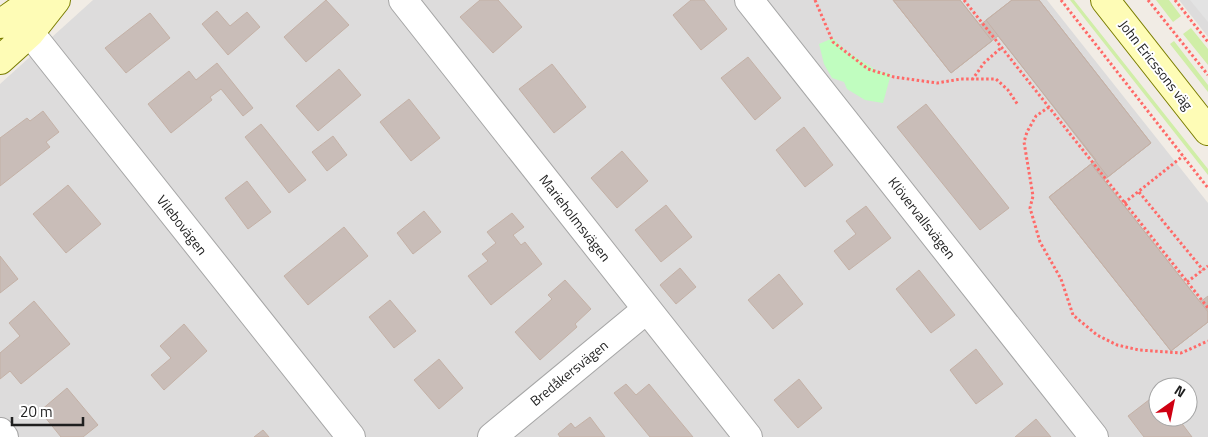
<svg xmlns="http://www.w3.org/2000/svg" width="1208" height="437" viewBox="0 0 1208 437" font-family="'Titillium Web',sans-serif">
	<rect width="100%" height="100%" fill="#f1ece5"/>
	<path fill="#dddcdc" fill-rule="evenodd" d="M93 0H1047L1208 203V437H0V84ZM1158 387H1188V417H1158Z
		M1179 0H1208V37Z"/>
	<path fill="#d0eea7" d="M1070 0H1074L1208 169V175Z
		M1156 0H1169L1181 16 1173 22Z
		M1191 28 1208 49V65L1183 34Z
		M1174 41 1208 85V92L1170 44Z"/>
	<path fill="#c0fdbf" d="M833 38 847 52 867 64 877 71 891 74 883 103 865 100 847 89 844 82 832 78 824 64 819 44Z"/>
	<path fill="#e3e3e3" d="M1190 0H1208V22Z"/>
	<path fill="#c9bdb8" stroke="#c4b1a6" d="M326 0 349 25 306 62 284 37Z
		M480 0H498L522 27 493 53 460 17Z
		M691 0H704L727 29 701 50 673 15Z
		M893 0H960L992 41 951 73Z
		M893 0H960L980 25 1012 0H1039L1151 143 1104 180 1200 302 1208 296V322L1171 351 1049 197 1096 160 998 36 951 73Z
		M1012 0H1039L1151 143 1108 177 986 20Z
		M217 11 230 26 247 12 260 27 228 55 202 24Z
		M150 13 170 38 126 73 105 48Z
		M748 57 781 98 755 120 721 78Z
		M217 63 253 108 243 116 221 89 210 97 212 100 171 133 148 104 189 71 196 80Z
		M552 64 586 107 554 133 519 89Z
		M339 69 361 95 318 131 296 106Z
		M409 99 440 138 411 161 380 122Z
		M926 104 1009 208 980 230 897 127Z
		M43 111 59 132 46 142 50 147 0 186V138L27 118 30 121Z
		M261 124 306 180 289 193 245 137Z
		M804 127 833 165 805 187 776 150Z
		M333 136 347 155 327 171 312 152Z
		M622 151 648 181 617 208 591 178Z
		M1091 164 1208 312V322L1171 351 1049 197Z
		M247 181 271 212 248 229 225 198Z
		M68 185 101 224 66 253 33 214Z
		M666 205 692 237 661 262 635 230Z
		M866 206 891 238 849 270 834 251 856 234 846 221Z
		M424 211 441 232 413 254 397 233Z
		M512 213 524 227 513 235 521 245 525 242 542 264 491 305 468 276 488 261 482 254 496 243 487 232Z
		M344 227 368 256 308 305 284 276Z
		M0 256 18 279 0 293Z
		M680 268 696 287 676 304 660 285Z
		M919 270 955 315 931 333 896 289Z
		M779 274 803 304 773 329 748 300Z
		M565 280 591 309 575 324 577 327 540 360 515 332 552 299 548 295Z
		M390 300 416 331 394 348 369 317Z
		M34 301 70 344 21 384 10 371 0 379V353L20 336 9 323Z
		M184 324 207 351 164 390 151 375 171 358 160 346Z
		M976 349 1003 384 976 404 950 370Z
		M439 359 463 388 439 409 414 380Z
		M799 379 822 408 798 428 774 400Z
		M626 384 636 395 649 384 693 437H650L614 393Z
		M67 388 98 425 83 437H61L40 411Z
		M1158 393V417H1177L1192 437H1144L1128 416Z
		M590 417 605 437H560L558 434 571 423 575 428Z
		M1036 419 1051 437H1015Z
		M263 430 269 437H254Z"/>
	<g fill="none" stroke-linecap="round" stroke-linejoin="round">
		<g stroke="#a6a6a6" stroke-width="30">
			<path id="street" d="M403 0 748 437
				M749 0 1094 437
				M14 17 38 43 351 437
				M0 432 4 437
				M492 437 647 309"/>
		</g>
		<g stroke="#7a7d00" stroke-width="30">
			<path id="secondary" d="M1105 0 1208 131
				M0 24 34 0
				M0 60 30 33 56 0"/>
		</g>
		<path stroke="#ff6a68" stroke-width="3" stroke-dasharray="2.5 2.5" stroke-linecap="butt" d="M815 0 833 42 868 69 894 77 937 83 961 79H996L1008 90 1018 105
			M964 0 1208 308
			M1061 0 1208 188
			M1148 0 1208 75
			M1175 0 1208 42
			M972 80 984 63 1002 47
			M1049 107 1036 116 1027 132 1024 142 1033 196 1030 208 1040 242 1061 279 1073 315 1097 335 1117 345 1139 350 1181 353 1208 341
			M1139 192 1203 270
			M1124 203 1183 156
			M1187 282 1208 266"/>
		<use href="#street" stroke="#fff" stroke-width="28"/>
		<use href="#secondary" stroke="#fefcb6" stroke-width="28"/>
	</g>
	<g text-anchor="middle" stroke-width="4" stroke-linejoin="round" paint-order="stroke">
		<g font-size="14" fill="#1f1f1f" stroke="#fff">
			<text transform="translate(1156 65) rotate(52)" y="5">John Ericssons väg</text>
			<text transform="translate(575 218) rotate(52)" y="5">Marieholmsvägen</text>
			<text transform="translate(922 218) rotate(52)" y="5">Klövervallsvägen</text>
			<text transform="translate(182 225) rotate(52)" y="5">Vilebovägen</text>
			<text transform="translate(569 373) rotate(-39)" y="5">Bredåkersvägen</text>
		</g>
	</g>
	<g transform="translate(1173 402) rotate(33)"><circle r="24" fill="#ffffff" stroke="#a5a5a5"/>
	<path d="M0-4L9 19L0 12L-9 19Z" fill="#cf0012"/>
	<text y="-8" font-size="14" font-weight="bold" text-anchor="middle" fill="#1f1f1f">N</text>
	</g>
	<path d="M12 417v8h71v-8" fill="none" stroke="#1f1f1f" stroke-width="2.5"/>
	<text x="20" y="417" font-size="15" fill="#1f1f1f" stroke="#ffffff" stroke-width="4" paint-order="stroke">20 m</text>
</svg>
